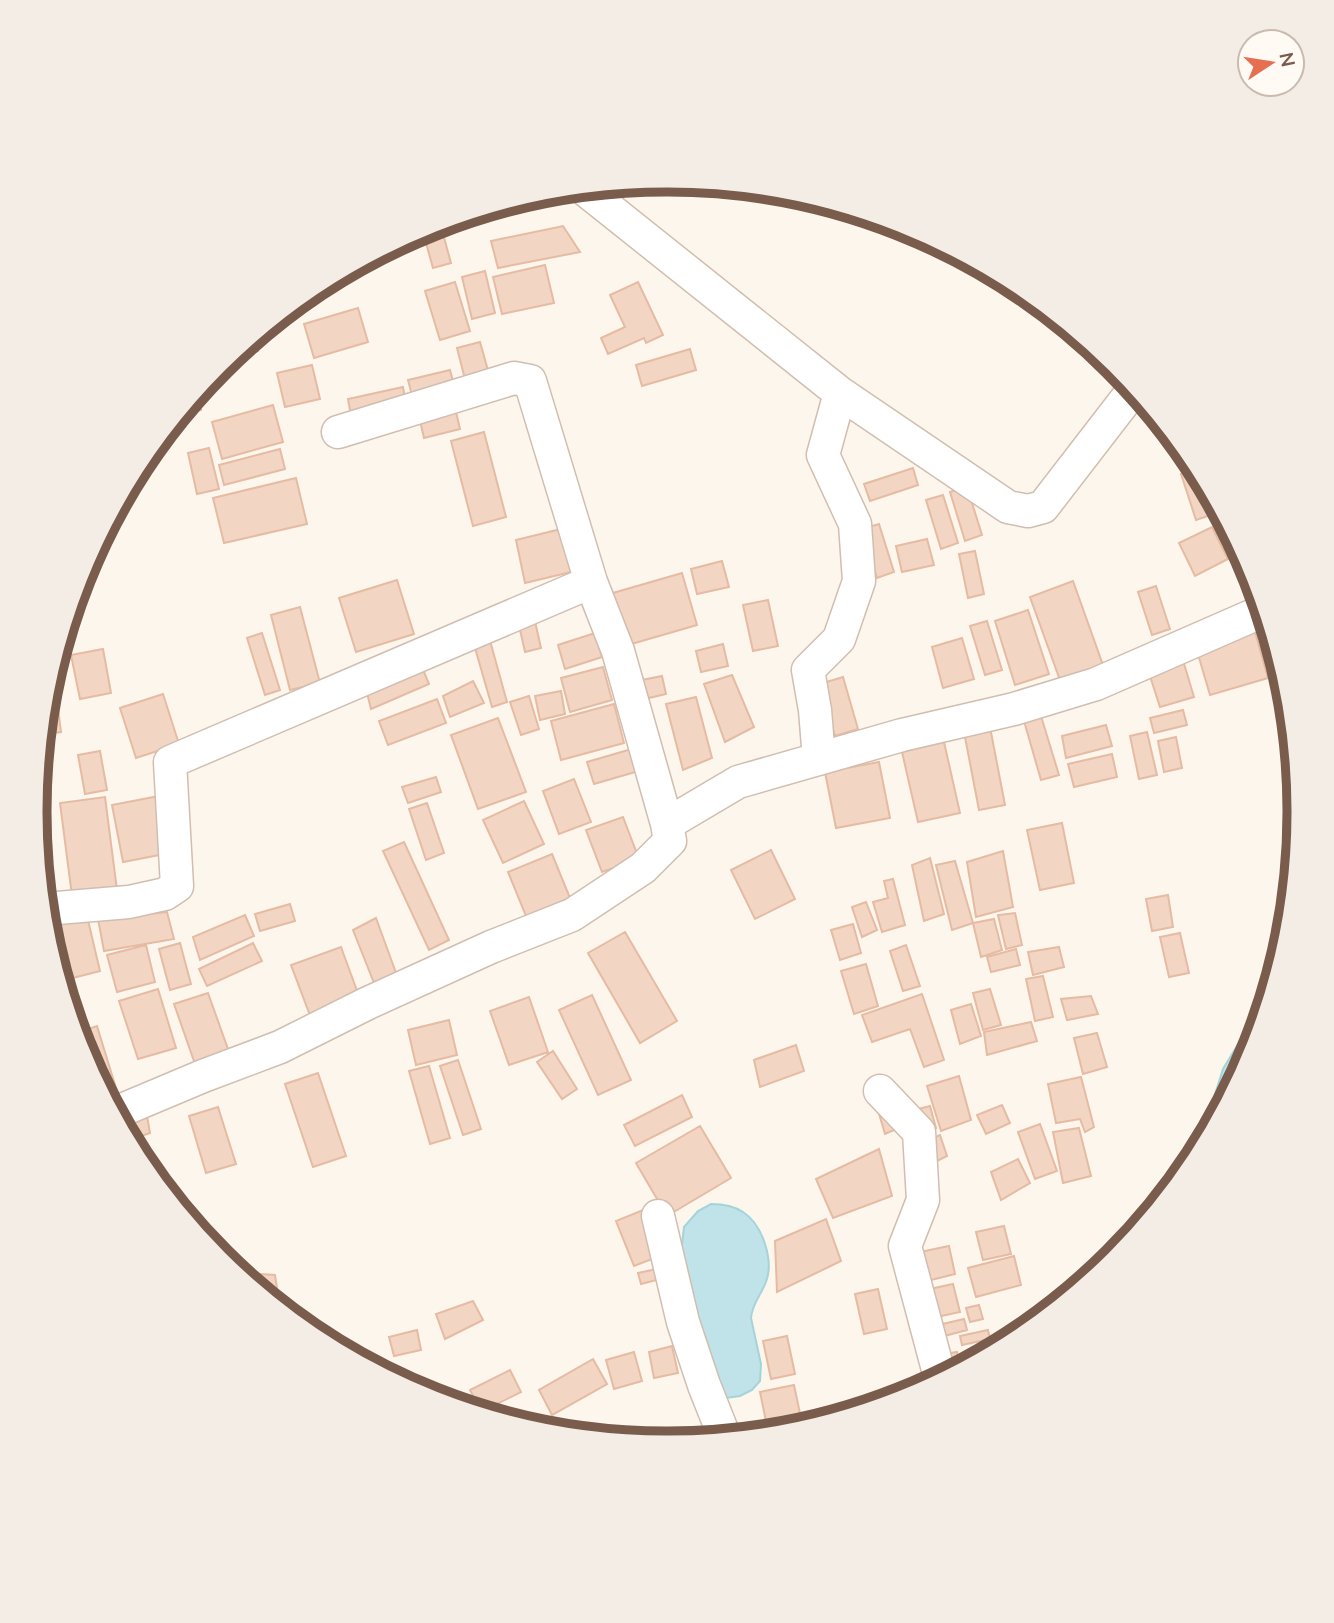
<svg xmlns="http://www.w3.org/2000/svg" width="1334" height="1623" viewBox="0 0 1334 1623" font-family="'Nunito Sans',sans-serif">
	<rect width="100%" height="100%" fill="#fdf6ec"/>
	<path fill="#bfe3e8" stroke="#a5d3da" stroke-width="2" d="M1256 1036 1251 1054 1204 1141 1212 1104 1223 1069 1240 1041Z
		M711 1204C722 1204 734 1206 743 1212 763 1225 774 1261 766 1282 761 1295 752 1304 751 1318L761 1364 760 1381 752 1390 740 1396 726 1398 720 1394 708 1369 681 1253 684 1227 698 1211Z"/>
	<path fill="#f3d5c3" stroke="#e6bba3" stroke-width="2" d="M440 223 451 263 433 268 422 229Z
		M563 226 580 252 498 268 491 241Z
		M545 265 554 303 502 314 493 277Z
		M485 271 495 313 472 319 462 277Z
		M455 282 470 331 440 340 425 291Z
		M638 282 663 335 646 343 644 338 608 354 601 338 625 327 610 295Z
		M358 308 368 342 314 358 304 324Z
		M254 336 258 351 226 360Z
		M480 342 491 381 467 387 457 348Z
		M690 349 696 370 642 386 636 365Z
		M312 365 320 399 285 407 277 373Z
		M450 370 455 388 413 399 408 380Z
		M403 387 406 404 351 416 348 399Z
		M197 393 201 410 182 414V411Z
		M454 403 460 429 424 438 418 412Z
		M273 405 283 442 222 459 212 422Z
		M484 432 506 517 473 526 451 441Z
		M209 448 219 489 197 494 188 453Z
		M280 449 285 469 224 485 219 465Z
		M913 468 918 485 870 501 864 484Z
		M1197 469 1220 512 1196 520 1181 474Z
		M296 478 307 524 224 543 213 498Z
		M967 487 982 535 965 541 950 492Z
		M943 495 958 543 941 549 926 500Z
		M879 524 894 572 877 578 862 529Z
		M1212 527 1228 559 1195 576 1179 543Z
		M561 529 571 572 525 583 516 540Z
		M927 539 934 565 902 572 896 546Z
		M975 551 984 594 968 598 959 554Z
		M1245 558 1251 570 1258 594 1249 599 1233 564Z
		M722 561 729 587 697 594 691 569Z
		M682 573 697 625 621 647 606 595Z
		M397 580 414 634 356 652 339 598Z
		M1073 581 1104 668 1061 683 1030 597Z
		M1156 586 1170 629 1152 635 1138 592Z
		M768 600 778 646 753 651 743 605Z
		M300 607 320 683 290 690 271 615Z
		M1028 610 1049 674 1015 685 995 621Z
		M534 617 541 648 525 652 518 621Z
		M987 621 1002 670 985 675 970 626Z
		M1254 628 1268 678 1210 695 1195 644Z
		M262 633 280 690 265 695 247 638Z
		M595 633 602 657 565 669 558 645Z
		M489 637 507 702 492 707 473 641Z
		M962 638 974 679 943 688 932 647Z
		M723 644 728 666 701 672 696 651Z
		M103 649 111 693 80 699 71 655Z
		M1182 657 1194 697 1160 707 1147 667Z
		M419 660 429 684 371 709 365 685Z
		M603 667 612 700 570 712 561 678Z
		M53 668 61 732 43 734 47 688Z
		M732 675 754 727 725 742 704 684Z
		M662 676 666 694 636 701 632 682Z
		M843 677 858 729 835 736 820 684Z
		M473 681 484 703 450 717 443 696Z
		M561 691 565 714 540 720 535 696Z
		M163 694 179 744 136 758 120 708Z
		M529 696 539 729 521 735 510 702Z
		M696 697 712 758 683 770 666 704Z
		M437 699 446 723 388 745 379 721Z
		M614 704 624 743 561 760 551 721Z
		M1183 710 1187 725 1154 733 1150 718Z
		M1041 716 1059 775 1041 780 1024 721Z
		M498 718 526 792 478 809 451 735Z
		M1106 725 1112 746 1066 758 1062 736Z
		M990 727 1005 805 979 810 964 732Z
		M1147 732 1157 775 1139 779 1130 736Z
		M1176 737 1182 768 1164 772 1158 741Z
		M944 742 960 813 918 822 902 752Z
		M642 746 649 768 594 784 587 762Z
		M100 751 107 790 85 794 78 755Z
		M1112 754 1117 777 1074 787 1068 764Z
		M879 762 890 818 836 828 825 772Z
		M436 777 441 792 408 803 402 787Z
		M574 779 591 822 559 834 543 791Z
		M159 796 170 853 123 862 112 805Z
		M105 797 117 890 72 896 60 803Z
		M524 801 544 844 503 863 483 820Z
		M427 803 444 853 426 860 409 809Z
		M623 817 639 859 602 872 586 830Z
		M1062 823 1074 883 1040 890 1027 830Z
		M404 842 449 940 429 950 383 851Z
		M771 850 795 899 755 919 731 870Z
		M1003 851 1013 907 976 917 967 862Z
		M552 854 570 898 526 916 508 872Z
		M930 858 944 914 924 921 912 865Z
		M955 861 973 923 952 930 936 865Z
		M893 879 905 925 882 932 873 902 888 898 884 881Z
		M1168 895 1173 927 1152 931 1146 899Z
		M866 902 877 930 862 937 852 907Z
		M290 904 295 921 260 931 255 914Z
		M167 912 174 939 104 951 98 919Z
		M1015 913 1022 945 1006 949 998 915Z
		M245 915 254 936 200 960 193 937Z
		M87 916 100 971 65 980 52 924Z
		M376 918 396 973 374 983 353 930Z
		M994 919 1002 950 981 957 973 923Z
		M853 924 861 953 840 960 831 930Z
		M625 932 677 1021 640 1043 588 953Z
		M1180 933 1189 973 1169 977 1160 937Z
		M180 943 191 984 170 990 159 949Z
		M253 943 262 961 207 986 199 969Z
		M146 945 155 982 117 992 107 955Z
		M906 945 920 986 903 991 890 951Z
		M341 947 360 999 311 1018 291 965Z
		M1059 947 1064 967 1033 975 1028 952Z
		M1016 949 1020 965 991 972 987 957Z
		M866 964 878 1006 854 1014 841 971Z
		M1043 976 1053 1017 1035 1021 1026 979Z
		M158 989 176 1048 138 1059 119 1001Z
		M990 989 1001 1025 983 1030 973 993Z
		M208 993 229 1052 195 1064 174 1004Z
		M922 994 944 1060 924 1067 910 1029 872 1042 862 1015Z
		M592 995 631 1080 598 1095 559 1010Z
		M1091 996 1098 1014 1067 1020 1061 999Z
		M529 997 548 1052 509 1065 490 1011Z
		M971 1004 981 1036 960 1044 951 1010Z
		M449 1020 457 1055 416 1065 408 1030Z
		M1031 1022 1037 1041 987 1055 984 1032Z
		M97 1026 119 1098 109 1102 83 1053 77 1033Z
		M1097 1033 1107 1067 1083 1074 1074 1038Z
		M796 1045 804 1071 760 1087 754 1060Z
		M553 1051 577 1089 562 1099 537 1062Z
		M458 1060 481 1129 463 1135 440 1066Z
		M429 1066 450 1138 430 1144 409 1071Z
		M318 1073 346 1156 313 1167 285 1084Z
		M959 1076 971 1120 941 1131 927 1086Z
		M1081 1077 1094 1127 1085 1132 1080 1119 1056 1123 1048 1084Z
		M682 1095 692 1117 635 1146 624 1125Z
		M1002 1105 1010 1123 986 1134 977 1115Z
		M930 1106 936 1128 913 1135 907 1112Z
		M218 1107 236 1164 206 1173 189 1116Z
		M877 1107 906 1125 885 1134Z
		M147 1116 150 1133 129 1140 122 1126Z
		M1040 1124 1057 1171 1035 1179 1018 1132Z
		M700 1126 731 1178 667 1216 636 1163Z
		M1079 1128 1091 1176 1063 1183 1053 1132Z
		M940 1135 947 1156 927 1166 919 1144Z
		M879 1149 892 1196 833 1218 816 1179Z
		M1018 1159 1030 1183 1001 1200 991 1172Z
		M643 1210 660 1256 634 1266 616 1221Z
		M826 1219 841 1261 777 1292 775 1241Z
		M1004 1226 1011 1254 983 1260 976 1232Z
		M949 1246 955 1274 927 1281 920 1252Z
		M1014 1256 1021 1285 976 1297 968 1268Z
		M666 1267 668 1277 641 1284 638 1273Z
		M259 1274 275 1275 280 1308 262 1292Z
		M953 1284 960 1312 932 1318 925 1290Z
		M878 1289 887 1329 864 1334 855 1294Z
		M473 1301 483 1320 445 1339 436 1314Z
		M979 1305 983 1319 970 1322 966 1308Z
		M964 1319 967 1330 937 1338 934 1326Z
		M417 1330 421 1350 394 1356 389 1337Z
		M988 1330 990 1339 962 1345 960 1336Z
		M787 1336 795 1374 771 1379 763 1341Z
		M672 1346 678 1373 654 1378 649 1352Z
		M989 1347 990 1352 966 1365 963 1353Z
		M634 1352 642 1381 614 1389 606 1360Z
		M957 1352 961 1368 949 1374 944 1354Z
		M593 1359 607 1384 552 1415 539 1390Z
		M510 1370 521 1392 481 1412 470 1390Z
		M794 1385 801 1418 767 1426 760 1392Z
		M769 1430 770 1433 746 1435Z"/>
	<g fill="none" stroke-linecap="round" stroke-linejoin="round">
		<g stroke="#d1beb0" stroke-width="35">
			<path id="minor" d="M583 188 840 393 1008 507 1028 511 1043 507 1134 389
				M338 432 514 378 530 381 591 582 618 651 667 824
				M819 759 815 710 808 670 839 639 859 581 855 524 823 455 840 393
				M45 909 129 902 165 894 177 886 170 762 591 582
				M880 1091 919 1132 923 1200 905 1246 937 1366 942 1377
				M115 1113 203 1076 280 1047 368 1003 491 947 572 915 643 868 670 841 667 824 738 782 902 735 1014 709 1096 684 1263 611
				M658 1216 683 1322 704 1385 725 1438"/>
		</g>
		<use href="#minor" stroke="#fff" stroke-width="32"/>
	</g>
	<path d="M0 0H1334V1623H0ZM666 192H668A619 619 0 0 1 1287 811V812A619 619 0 0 1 668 1431H666A619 619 0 0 1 47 812V811A619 619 0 0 1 666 192Z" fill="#f4ede6" fill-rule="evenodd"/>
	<path fill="none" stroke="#7a5c4d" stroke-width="9" d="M666 192H668A619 619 0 0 1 1287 811V812A619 619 0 0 1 668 1431H666A619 619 0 0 1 47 812V811A619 619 0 0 1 666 192Z"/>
	<g transform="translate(1271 63) rotate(78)"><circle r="33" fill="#fffaf3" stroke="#cabbb1" stroke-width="2"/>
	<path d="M0-5L12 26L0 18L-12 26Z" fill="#e76f51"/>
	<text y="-10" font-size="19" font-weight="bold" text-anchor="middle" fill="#7a5c4d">N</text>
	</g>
</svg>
